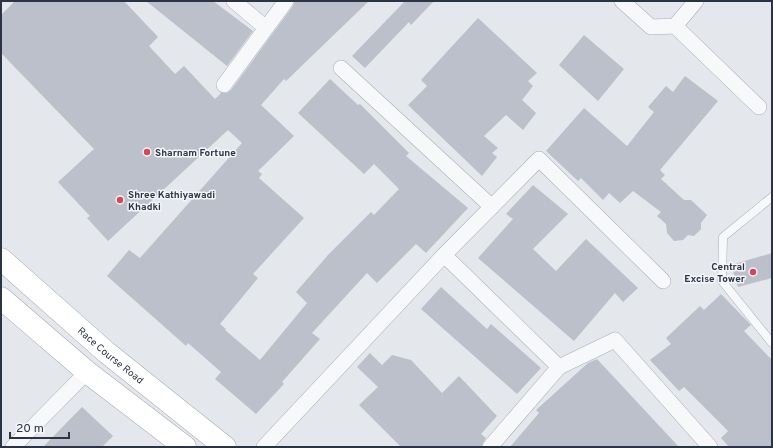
<svg xmlns="http://www.w3.org/2000/svg" width="773" height="448" viewBox="0 0 773 448" font-family="Overpass,sans-serif">
	<rect width="100%" height="100%" fill="#e4e7ec"/>
	<path fill="#bbc0ca" d="M15 1H124L158 37 149 46 175 74 184 66 215 99 221 93H227L231 90 293 6 295 1H369L286 81 284 79 261 105 294 136 258 171 262 174 259 178 304 218 253 274 258 278 220 324 226 329 225 330 260 360 307 303 296 292 328 255 371 212 374 215 399 189 374 164 364 174 298 113 330 79 358 105 360 104 409 153 406 156 468 208 426 253 416 244 377 283 367 273 312 333 320 339 282 382 284 384 256 414 215 379 221 372 188 343 186 346 107 276 129 250 140 258 242 143 228 130 108 241 87 218 90 216 58 182 94 149 1 53V15Z
		M146 1H213L253 31 227 66Z
		M405 1H434L411 25 409 22 365 68 352 56Z
		M478 18 537 73 528 81 533 86 522 100 536 113 523 130 506 115 484 136 498 148 492 153 497 157 482 176 408 105 427 86 421 80Z
		M584 35 624 69 598 101 559 65Z
		M685 76 718 101 660 170 665 175 661 179 684 200H691L707 215 701 223V229L694 236 688 235 683 240 674 241 667 233 666 224 657 216 661 212 633 191 620 203 609 193 603 200 581 178 578 181 546 151 584 108 627 146 654 112 648 107 666 86 673 92Z
		M533 185 568 214 533 249 556 271 586 239 638 288 623 302 615 293 574 341 478 258 513 219 506 214Z
		M772 253V278L738 287 731 265Z
		M441 287 487 329 491 324 541 368 517 394 421 309Z
		M721 294 751 325 744 331 772 360V447H729L721 438 728 431 684 387 679 391 650 360 671 344 666 338 700 306 704 310Z
		M370 353 382 365 392 355 411 360 442 393 459 376 497 416 481 434 486 438 481 447H401L359 405 378 387 357 367Z
		M597 359 679 447H510L539 413 536 410 588 363Z
		M82 407 113 436 102 447H43Z"/>
	<g fill="none" stroke-linecap="round" stroke-linejoin="round">
		<g stroke="#a9aeb7" stroke-width="9">
			<path id="service" d="M772 197 723 237 722 281 772 343"/>
		</g>
		<g stroke="#a9aeb7" stroke-width="16">
			<path id="minor" d="M234 1 266 28
				M622 1 651 27 675 26 696 1
				M675 26 759 107
				M341 68 492 207
				M224 85 286 1
				M444 255 559 367 615 340 710 447
				M13 447 87 372
				M264 447 444 255 539 159 663 281
				M490 447 559 367"/>
		</g>
		<g stroke="#a3abb8" stroke-width="23">
			<g id="primary">
				<path id="s1" d="M1 259 106 352 225 447"/>
				<path d="M1 298 87 372 185 447"/>
			</g>
		</g>
		<use href="#service" stroke="#f7f8fa" stroke-width="8"/>
		<use href="#minor" stroke="#f7f8fa" stroke-width="15"/>
		<use href="#primary" stroke="#fff" stroke-width="22"/>
	</g>
	<g fill="#d1495b" stroke="#f4f6f9" stroke-width="1.5">
		<circle cx="147" cy="152" r="4"/>
		<circle cx="120" cy="200" r="4"/>
		<circle cx="753" cy="272" r="4"/>
	</g>
	<g text-anchor="middle" stroke-width="3" stroke-linejoin="round" paint-order="stroke">
		<g font-size="10" font-weight="bold" fill="#2b3445" stroke="#f4f6f9" text-anchor="start">
			<text x="155" y="156">Sharnam Fortune</text>
			<text x="128" y="198">Shree Kathiyawadi<tspan x="128" dy="12">Khadki</tspan></text>
			<text x="745" y="270" text-anchor="end">Central<tspan x="745" dy="12">Excise Tower</tspan></text>
		</g>
		<g font-size="10" fill="#2b3445" stroke="#f4f6f9">
			<text dy="4" stroke="none"><textPath href="#s1" startOffset="146">Race Course Road</textPath></text>
		</g>
	</g>
	<rect width="773" height="448" fill="none" stroke="#2b3445" stroke-width="4"/>
	<path d="M10 432v6h59v-6" fill="none" stroke="#2b3445" stroke-width="2"/>
	<text x="16" y="432" font-size="12" fill="#2b3445" stroke="#f4f6f9" stroke-width="3" paint-order="stroke">20 m</text>
</svg>
